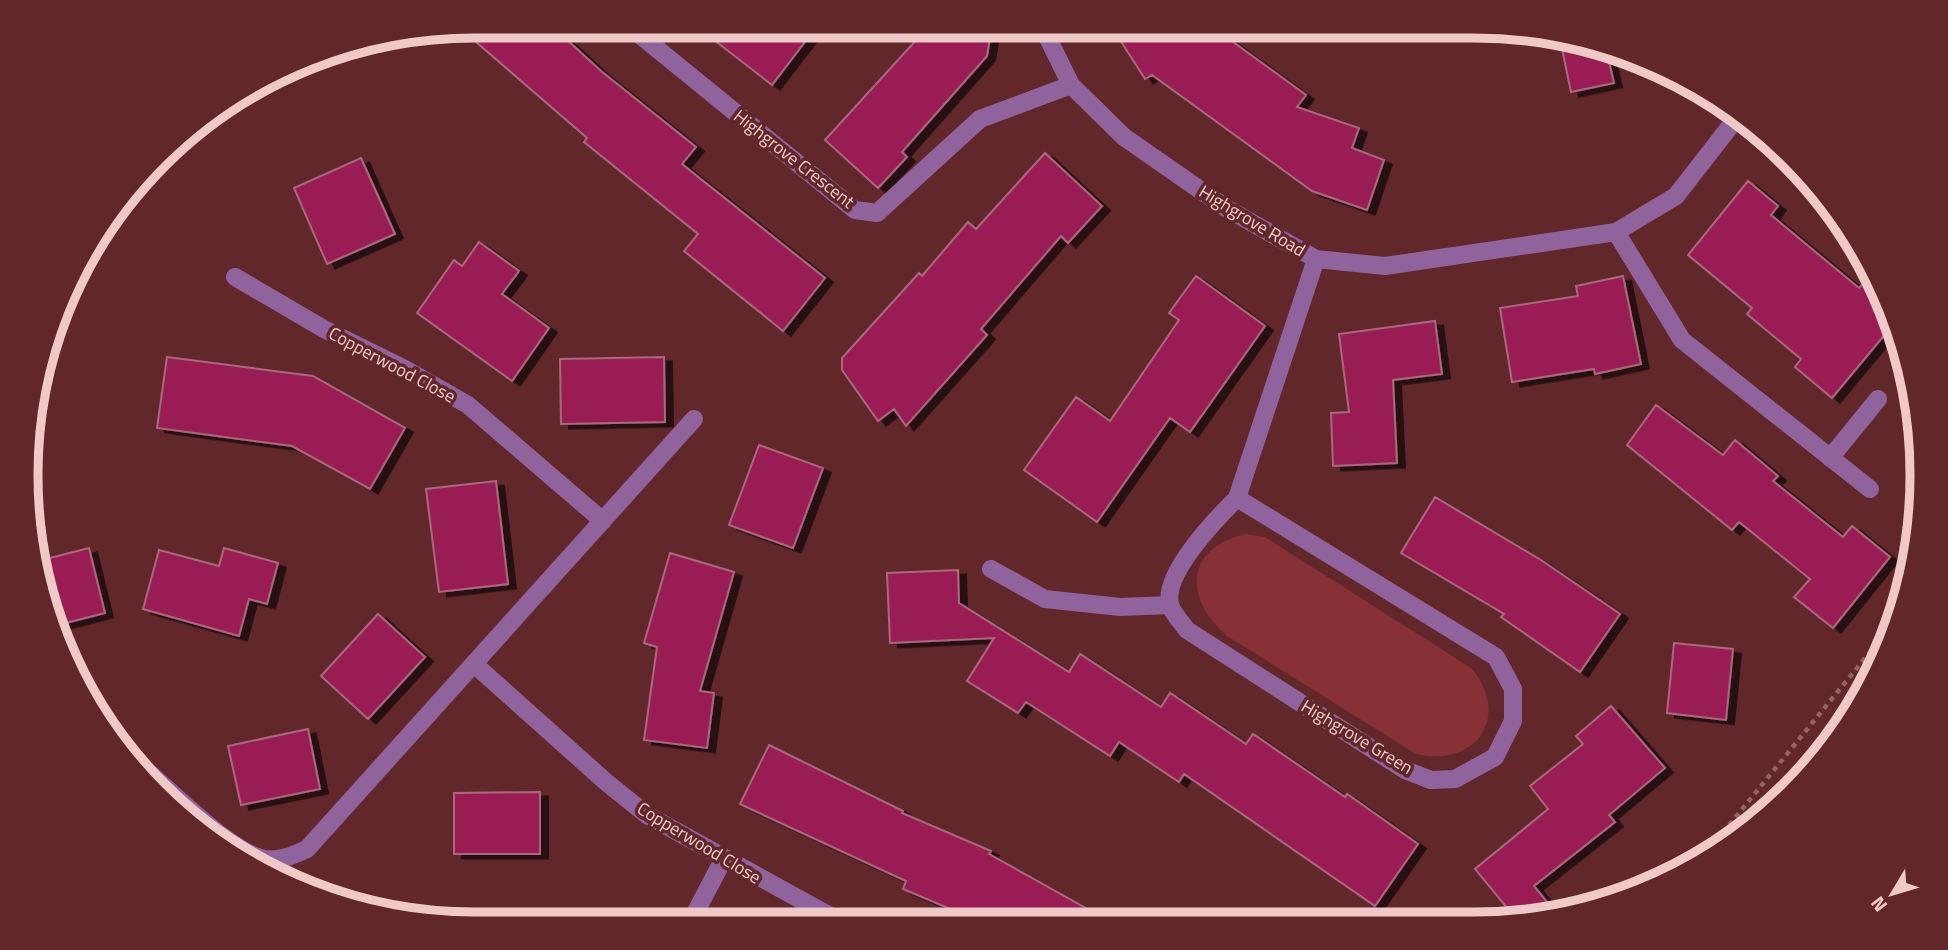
<svg xmlns="http://www.w3.org/2000/svg" width="1948" height="950" viewBox="0 0 1948 950" font-family="'Titillium Web',sans-serif">
	<defs>
		<filter id="shadow"><feDropShadow dx="8" dy="4.5" stdDeviation="0" flood-color="#0009"/></filter>
	</defs>
	<rect width="100%" height="100%" fill="#62272a"/>
	<path fill="#873136" d="M1245 534 1265 537 1471 668C1512 716 1476 768 1416 754L1227 636C1184 599 1184 549 1245 534Z"/>
	<path fill="#9a1e54" stroke="#a9687c" stroke-width="2" filter="url(#shadow)" d="M475 26H552L601 71 696 147 682 164 825 278 783 331 684 251 698 234 584 142 587 138 461 29Z
		M696 26H817L772 85Z
		M929 26H992L987 56 902 152 907 157 878 188 825 140Z
		M1111 26H1211L1306 95 1297 107 1359 128 1352 148 1384 160 1367 210 1312 191 1152 75 1145 79Z
		M1561 44 1607 53 1614 83 1571 92Z
		M1045 153 1102 206 1068 243 1061 236 981 329 987 335 906 426 894 409 878 421 842 370V358L919 273 922 276 968 222 976 229Z
		M361 158 395 234 327 264 294 188Z
		M1748 181 1778 206 1771 215 1859 288 1863 284 1888 304 1892 326 1832 398 1795 367 1801 359 1747 314 1752 308 1688 255Z
		M479 242 519 271 502 294 549 328 512 381 417 313 454 260 462 266Z
		M1196 276 1265 326 1190 432 1170 418 1097 522 1024 470 1076 397 1110 421 1179 320 1169 313Z
		M1623 276 1641 364 1595 374 1594 369 1512 382 1500 308 1578 296 1576 286Z
		M1435 321 1442 374 1393 380 1397 463 1333 466 1331 413 1349 412 1339 334Z
		M167 357 313 376 405 428 370 489 292 446 157 428Z
		M664 357 665 422 561 424 560 359Z
		M1656 405 1723 455 1735 440 1778 476 1773 481 1843 537 1852 526 1890 557 1833 628 1794 597 1810 579 1739 522 1732 530 1627 445Z
		M759 445 823 468 793 548 729 525Z
		M496 481 508 584 439 592 426 489Z
		M1435 497 1541 560 1620 614 1580 672 1501 617 1504 614 1401 553Z
		M89 548 105 613 58 625 38 561Z
		M224 548 278 563 267 604 249 599 239 636 143 609 159 550 219 566Z
		M670 553 734 572 700 691 714 693 707 748 644 740 657 647 644 643Z
		M958 570 959 603 1069 672 1080 654 1161 707 1170 693 1246 744 1253 734 1345 797 1347 794 1418 844 1375 906 1184 774 1179 782 1119 742 1110 756 1026 702 1018 713 967 681 994 638 890 643 887 573Z
		M378 614 425 657 368 719 321 676Z
		M1674 643 1733 649 1726 720 1667 713Z
		M1611 706 1665 768 1609 815 1615 822 1534 886 1556 913 1517 920 1475 869 1548 809 1530 786 1583 744 1576 736Z
		M308 729 320 789 241 805 228 746Z
		M769 745 903 811 902 813 991 851 989 854 1109 921 981 922 903 889 906 881 740 804Z
		M540 792V854H454V793Z"/>
	<g fill="none" stroke-linecap="round" stroke-linejoin="round">
		<path stroke="#966364" stroke-width="4.5" stroke-dasharray="5 5" stroke-linecap="butt" d="M1704 856 1892 625"/>
		<path stroke="#91639c" stroke-width="18" d="M629 26 855 210 877 213 980 119 1071 85
			M1042 26 1071 85 1124 137 1226 208 1316 259 1385 266 1616 232 1676 196 1735 120
			M1616 232 1682 340 1870 489
			M235 277 324 329 405 369 468 405 603 521
			M1830 458 1878 399
			M1237 498C1217 518 1159 577 1171 607 1174 615 1182 623 1187 630L1405 770 1431 780 1455 779 1495 757 1513 721V689L1496 657 1237 498 1316 259
			M991 569 1045 599 1120 607 1170 605
			M474 664 606 782 647 815 841 922
			M147 771C173 793 233 854 265 859 281 861 294 855 307 849L694 419
			M690 923 723 860"/>
	</g>
	<g text-anchor="middle" stroke-width="7" stroke-linejoin="round" paint-order="stroke">
		<g font-size="18" fill="#efc9c8" stroke="#62272a">
			<text transform="translate(794 159) rotate(38)" y="6">Highgrove Crescent</text>
			<text transform="translate(1252 221) rotate(31)" y="6">Highgrove Road</text>
			<text transform="translate(392 365) rotate(28)" y="6">Copperwood Close</text>
			<text transform="translate(1357 737) rotate(31)" y="6">Highgrove Green</text>
			<text transform="translate(699 843) rotate(31)" y="6">Copperwood Close</text>
		</g>
	</g>
	<path d="M0 0H1948V950H0ZM474 38H1474A436 436 0 0 1 1910 474V476A436 436 0 0 1 1474 912H474A436 436 0 0 1 38 476V474A436 436 0 0 1 474 38Z" fill="#62272a" fill-rule="evenodd"/>
	<path fill="none" stroke="#efc9c8" stroke-width="9" d="M474 38H1474A436 436 0 0 1 1910 474V476A436 436 0 0 1 1474 912H474A436 436 0 0 1 38 476V474A436 436 0 0 1 474 38Z"/>
	<g transform="translate(1892 894) rotate(232)" stroke="#62272a" stroke-width="5" paint-order="stroke">
	<path d="M0-5L12 26L0 18L-12 26Z" fill="#efc9c8"/>
	<text y="-10" font-size="19" font-weight="bold" text-anchor="middle" fill="#efc9c8">N</text>
	</g>
</svg>
